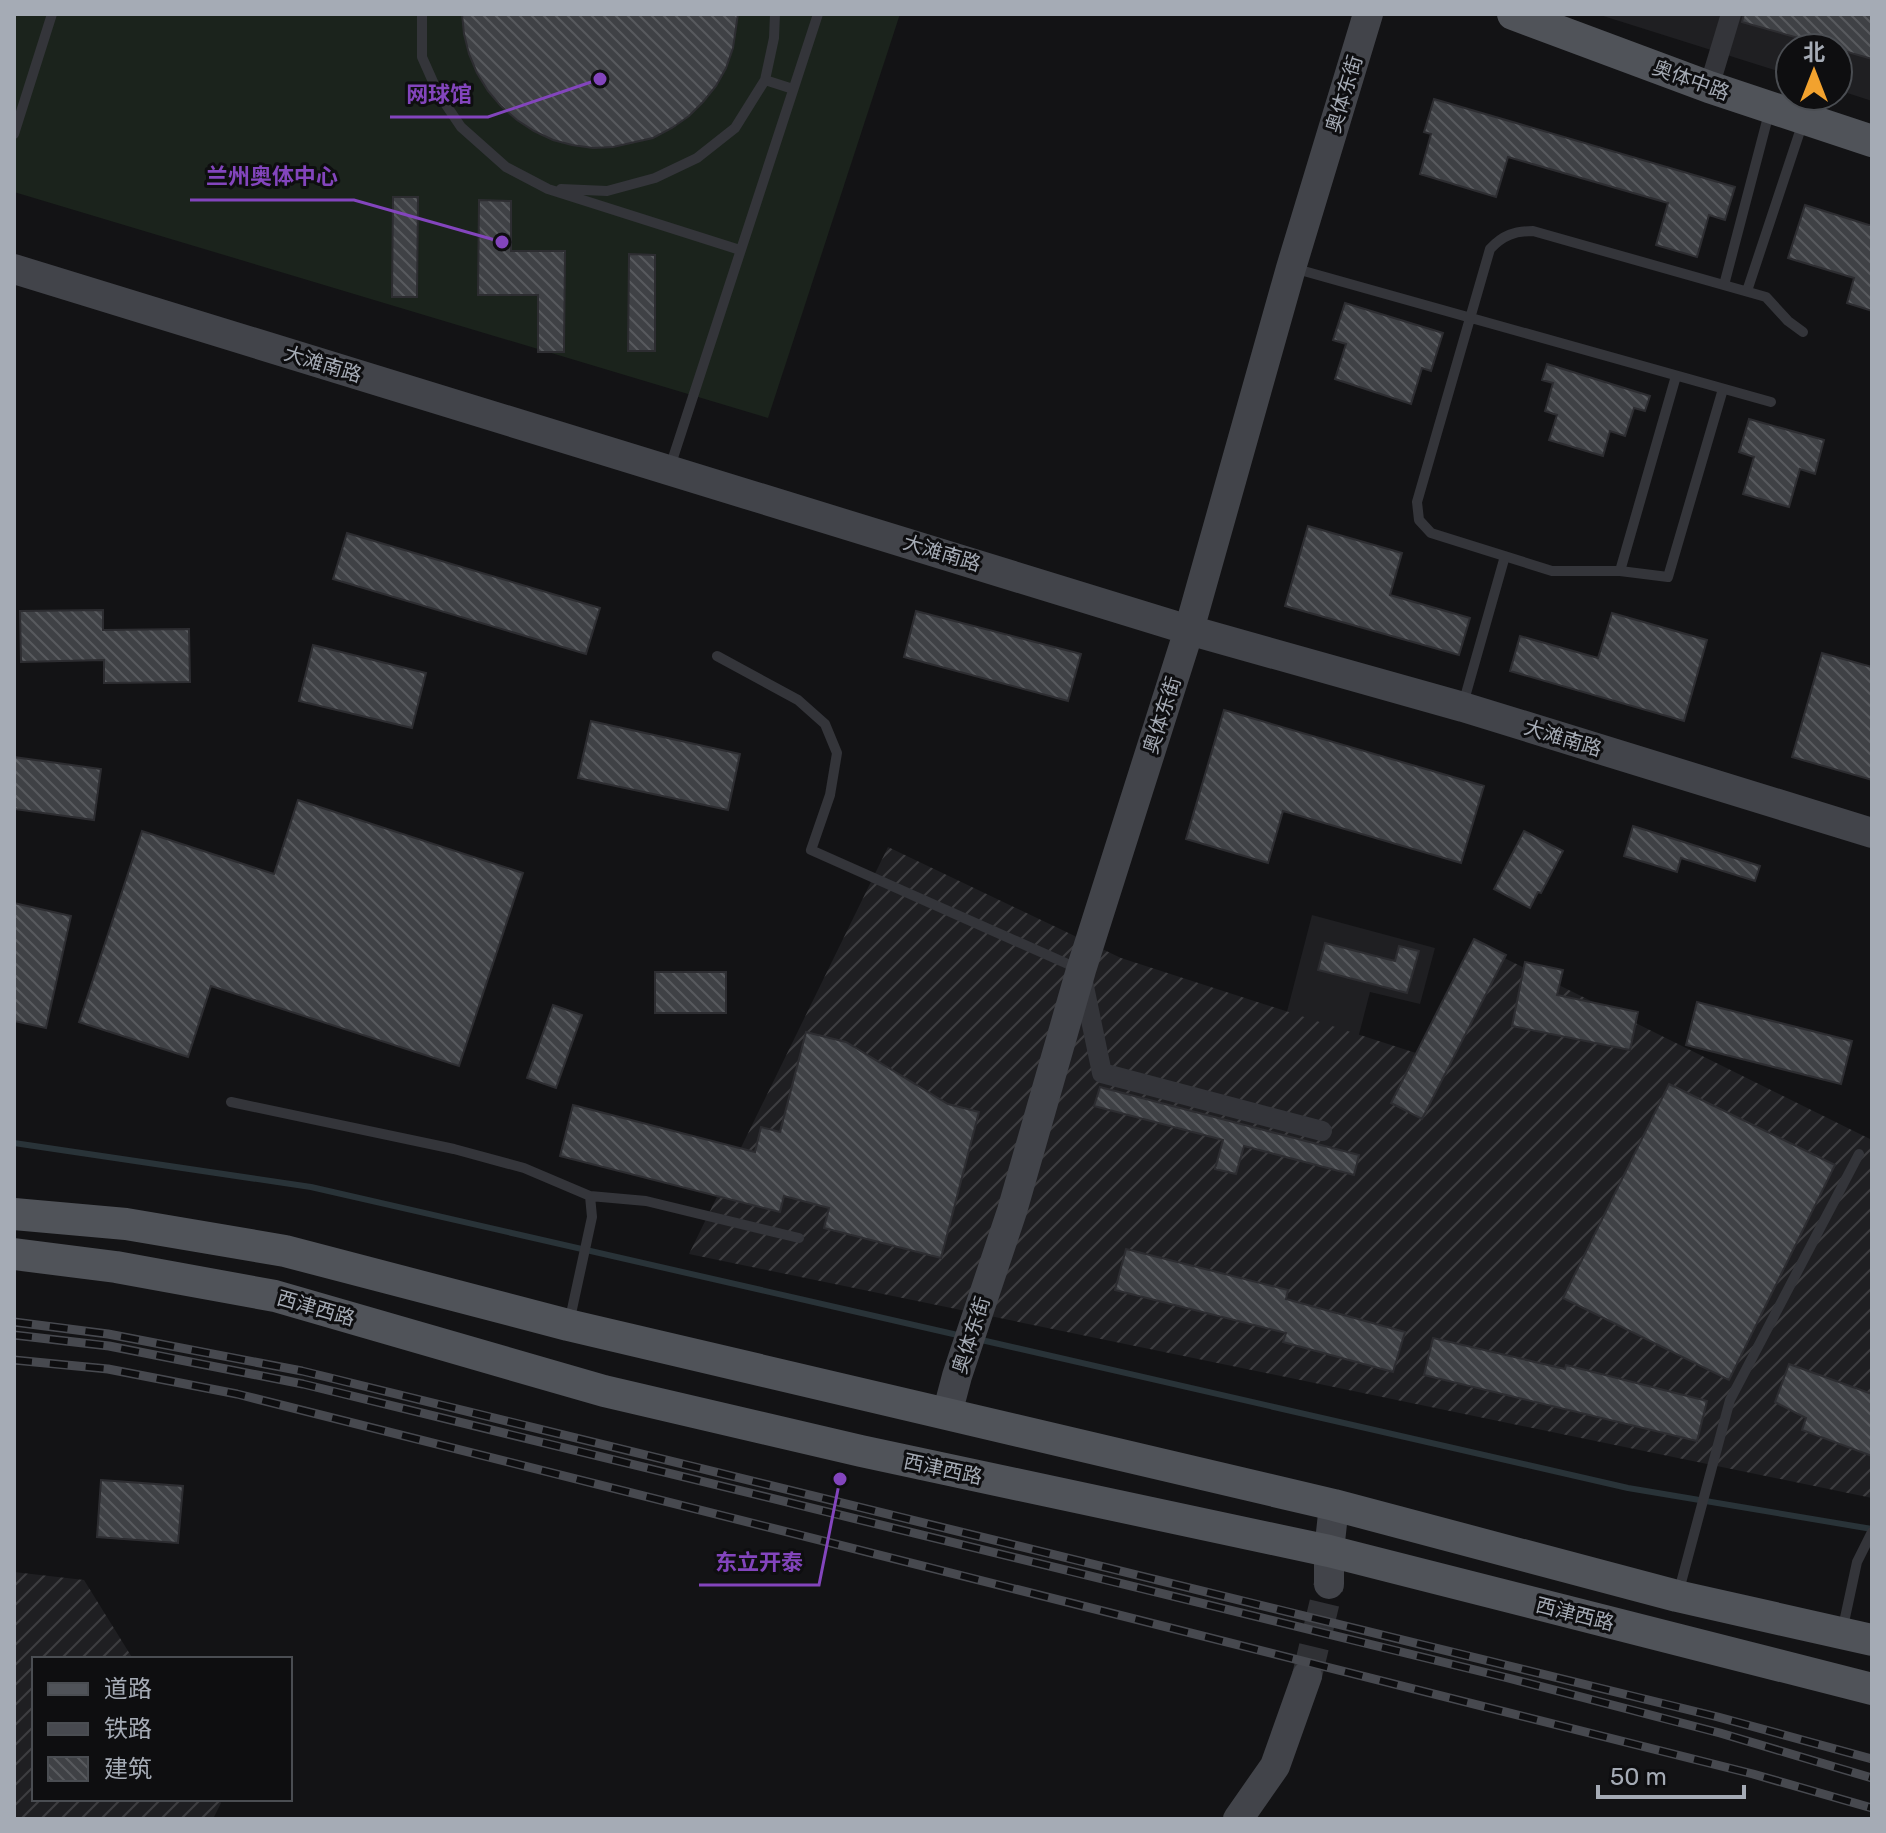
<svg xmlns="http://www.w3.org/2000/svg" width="1886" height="1833" viewBox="0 0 1886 1833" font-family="Rubik,'Noto Sans SC',sans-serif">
	<defs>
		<pattern id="industrial-furrows" width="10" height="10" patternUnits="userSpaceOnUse" patternTransform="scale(2)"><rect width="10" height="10" fill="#1f1f22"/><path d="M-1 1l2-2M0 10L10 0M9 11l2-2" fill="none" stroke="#3d3d40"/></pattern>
		<pattern id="building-back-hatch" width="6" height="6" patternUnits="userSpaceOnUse" patternTransform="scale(2)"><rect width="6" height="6" fill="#3f4145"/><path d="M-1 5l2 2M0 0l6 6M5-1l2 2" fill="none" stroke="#585a5e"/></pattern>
	</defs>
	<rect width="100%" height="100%" fill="#131315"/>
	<path fill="#1f1f22" d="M1597 14H1872V101L1838 90V48H1790V75Z
		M1312 915 1435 948 1420 1004 1370 992 1348 1077 1275 1058Z"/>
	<path fill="url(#industrial-furrows)" d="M888 847 1121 958 1416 1053 1478 945 1872 1140V1498L689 1254Z
		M14 1572 84 1580 133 1659H34V1799H219L221 1803 213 1819H14Z"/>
	<path fill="#1b231c" d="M14 14H900L768 418 14 192Z"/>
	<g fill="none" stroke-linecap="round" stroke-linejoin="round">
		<path stroke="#293338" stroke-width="6" d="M14 1143 311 1187 962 1336
			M977 1339 1628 1488 1872 1529"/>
	</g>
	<path fill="url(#building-back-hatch)" stroke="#2d2d31" stroke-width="2" d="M462 14H738L733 48 726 68 716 86 703 102 689 116 672 128 653 138 613 147 593 148 572 145 553 140 534 131 517 120 501 106 488 91 477 73 469 54 464 34Z
		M1744 14H1872V59L1742 22Z
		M1434 99 1735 187 1725 220 1709 215 1697 257 1656 245 1668 203 1508 157 1496 197 1420 174 1431 134 1424 132Z
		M393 197H418L417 297H392Z
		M479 200 511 201V251H565L564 352H538V295H478Z
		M1805 205 1872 226V311L1847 303 1854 278 1788 258Z
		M629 254 655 255V351H628Z
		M1345 303 1443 333 1431 371 1422 368 1411 404 1335 379 1346 344 1333 340Z
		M1547 364 1650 396 1645 411 1634 408 1625 436 1610 431 1603 456 1549 440 1557 415 1545 411 1553 383 1542 380Z
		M1749 419 1824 440 1815 474 1800 469 1789 507 1743 494 1754 457 1739 452Z
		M1308 526 1402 553 1390 595 1470 618 1459 655 1285 606Z
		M347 533 600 608 586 654 333 579Z
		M103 610V630L189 629 190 682 104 683V660L21 662 20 611Z
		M916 611 1081 654 1068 701 904 657Z
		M1612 613 1707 640 1684 721 1510 671 1520 636 1598 658Z
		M313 645 426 673 412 728 299 701Z
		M1822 653 1872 667V780L1792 757Z
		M1224 710 1484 786 1461 863 1283 811 1268 863 1186 839Z
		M591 721 740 754 728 810 578 778Z
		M14 757 101 769 94 820 14 809Z
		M298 800 523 873 459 1066 211 986 188 1057 79 1022 142 831 274 874Z
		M1633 826 1760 866 1755 881 1681 858 1677 872 1624 856Z
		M1524 831 1563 851 1541 893 1538 892 1530 908 1494 889Z
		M14 903 71 916 46 1028 14 1021Z
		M1474 939 1506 955 1422 1119 1391 1103Z
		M1325 943 1395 961 1399 946 1419 951 1407 993 1318 970Z
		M1525 962 1563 970 1557 995 1638 1012 1630 1050 1512 1026Z
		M655 972H726V1013H655Z
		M1697 1002 1852 1041 1841 1084 1686 1045Z
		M553 1005 582 1015 556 1088 527 1078Z
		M806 1032 846 1042 948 1104 979 1112 941 1258 824 1228 829 1208 784 1196 780 1212 560 1156 573 1105 755 1152 761 1127 780 1132Z
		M1669 1084 1835 1165 1729 1380 1563 1298Z
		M1100 1087 1359 1155 1354 1175 1244 1146 1236 1174 1215 1169 1223 1140 1094 1106Z
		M1126 1249 1288 1290 1286 1299 1405 1332 1393 1372 1283 1342 1286 1333 1115 1290Z
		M1433 1338 1565 1369 1566 1365 1707 1401 1697 1441 1424 1375Z
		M1789 1364 1872 1394V1456L1802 1430 1806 1418 1775 1402Z
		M101 1480 183 1486 178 1543 97 1537Z"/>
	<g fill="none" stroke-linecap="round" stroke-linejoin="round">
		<path stroke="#303135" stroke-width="30" stroke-dasharray="30 15" stroke-linecap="butt" d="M1307 1676 1329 1584"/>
		<path stroke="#34353a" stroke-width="10" d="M422 14V57L438 93 461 127 506 167 548 189 740 250
			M765 80 793 89
			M14 134 52 14
			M561 189 607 191 655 178 697 158 735 128 765 80 774 38 775 14
			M1293 268 1771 402
			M1724 285 1769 113
			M1747 291 1803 122
			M1723 389 1668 577 1620 571H1552L1431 533 1419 520 1417 502 1490 249C1503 235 1515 231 1533 231L1766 297 1788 321 1803 332
			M670 467 818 14
			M1620 571 1676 376
			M717 656 798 700 825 724 837 753 830 795 811 850 1079 969
			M1463 704 1505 556
			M231 1102 454 1149 524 1168 590 1196 592 1217 569 1323
			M590 1196 646 1201 799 1238
			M1678 1594 1730 1400 1859 1154
			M1843 1627 1857 1562 1872 1532"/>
		<path stroke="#34353a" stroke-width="20" d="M1709 87 1731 14
			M1082 977 1102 1073 1322 1131"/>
		<path stroke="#42444a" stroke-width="30" d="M14 269 1189 630 1463 707 1872 833
			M947 1414 957 1376 1012 1211 1081 970 1189 630 1291 268 1368 14
			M1329 1584V1551L1334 1505
			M1238 1819 1275 1766 1307 1676"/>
		<path stroke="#505359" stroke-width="32" d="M1513 14 1709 87 1872 141
			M14 1214 126 1224 285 1251 568 1325 1334 1505 1677 1596 1872 1640
			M14 1254 116 1267 275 1296 604 1391 861 1451 1329 1551 1872 1689"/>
		<g stroke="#47494f" stroke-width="9">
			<path id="rail" d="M14 1322 108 1334 302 1371 1718 1717 1872 1759
				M14 1335 109 1346 303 1384 1508 1678 1720 1733 1872 1778
				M14 1360 108 1369 237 1394 1753 1774 1872 1808"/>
		</g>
		<use href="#rail" stroke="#0e0e10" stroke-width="6" stroke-dasharray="18" stroke-linecap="butt"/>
	</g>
	<g text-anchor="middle" stroke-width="6" stroke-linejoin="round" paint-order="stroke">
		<g font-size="20" fill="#a5abb5" stroke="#0e0e10">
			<text transform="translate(1691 80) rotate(20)" y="7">奥体中路</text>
			<text transform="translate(1344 94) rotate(-73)" y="7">奥体东街</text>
			<text transform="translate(323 364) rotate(17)" y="7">大滩南路</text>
			<text transform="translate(942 553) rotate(17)" y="7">大滩南路</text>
			<text transform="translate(1162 715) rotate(-72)" y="7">奥体东街</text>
			<text transform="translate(1563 738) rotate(17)" y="7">大滩南路</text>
			<text transform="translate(316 1308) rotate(16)" y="7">西津西路</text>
			<text transform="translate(971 1335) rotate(-72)" y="7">奥体东街</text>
			<text transform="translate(943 1469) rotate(12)" y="7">西津西路</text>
			<text transform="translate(1575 1614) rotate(14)" y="7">西津西路</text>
		</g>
	</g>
	<path fill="none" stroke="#8345bd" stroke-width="3" d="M600 79L488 117H390M502 242L354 200H190M840 1479L819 1585H699"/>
	<g fill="#8345bd" stroke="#0e0e10" stroke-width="3">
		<circle cx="600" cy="79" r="8"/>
		<circle cx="502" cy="242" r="8"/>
		<circle cx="840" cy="1479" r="8"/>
	</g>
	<g font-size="22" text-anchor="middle" font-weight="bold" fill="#8345bd" stroke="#0e0e10" stroke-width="6" stroke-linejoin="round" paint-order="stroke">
		<text x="439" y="102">网球馆</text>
		<text x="272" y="184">兰州奥体中心</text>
		<text x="759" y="1570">东立开泰</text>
	</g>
	<rect width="1886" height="1833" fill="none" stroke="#a5abb5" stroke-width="32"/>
	<rect x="32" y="1657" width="260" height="144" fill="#0e0e10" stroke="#4a4d52" stroke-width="2"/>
	<rect x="48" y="1683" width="40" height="12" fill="#505359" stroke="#4a4d52" stroke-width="2"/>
	<text x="104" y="1697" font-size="24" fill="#a5abb5">道路</text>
	<rect x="48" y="1723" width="40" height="12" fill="#47494f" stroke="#4a4d52" stroke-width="2"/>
	<text x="104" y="1737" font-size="24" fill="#a5abb5">铁路</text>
	<rect x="48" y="1757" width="40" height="24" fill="url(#building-back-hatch)" stroke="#4a4d52" stroke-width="2"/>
	<text x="104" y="1777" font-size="24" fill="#a5abb5">建筑</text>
	<g transform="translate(1814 72)"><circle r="38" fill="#0e0e10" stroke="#4a4d52" stroke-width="2"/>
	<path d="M0-6L14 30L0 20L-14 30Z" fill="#f2a22e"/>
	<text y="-12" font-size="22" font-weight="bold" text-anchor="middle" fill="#a5abb5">北</text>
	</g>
	<path d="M1598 1785v12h146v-12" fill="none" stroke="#a5abb5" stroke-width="4"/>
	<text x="1610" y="1785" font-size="24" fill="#a5abb5" stroke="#0e0e10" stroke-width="6" paint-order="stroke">50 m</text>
</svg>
